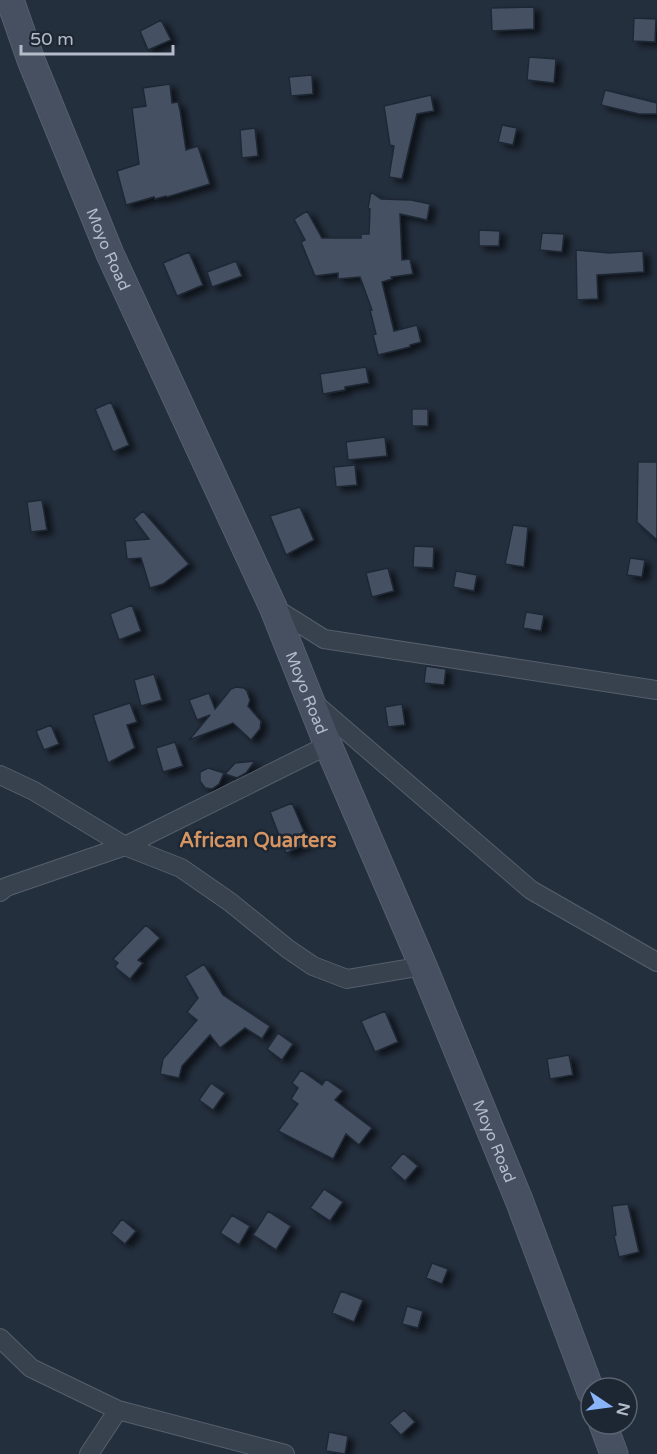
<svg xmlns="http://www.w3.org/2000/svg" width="657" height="1454" viewBox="0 0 657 1454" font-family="'Varela Round',sans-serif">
	<defs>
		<filter id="shadow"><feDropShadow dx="6" dy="4" stdDeviation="3" flood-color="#0009"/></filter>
	</defs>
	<rect width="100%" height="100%" fill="#242f3e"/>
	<path fill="#455162" stroke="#1f2835" stroke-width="1.5" filter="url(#shadow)" d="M534 7V29L492 31 491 8Z
		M634 18 656 19 655 42 633 41Z
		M161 20 171 40 148 50 140 31Z
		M529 57 556 59 554 83 527 80Z
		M312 75 313 94 291 96 289 77Z
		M170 84 172 103 178 102 180 110 186 150 198 146 210 184 167 197 166 196 155 199 154 197 126 205 117 171 139 164 132 108 146 106 143 88Z
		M605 90 657 103V114H639L601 105Z
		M431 95 434 111 417 114 402 179 389 177 394 146 390 145 384 106Z
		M502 125 517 128 513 145 498 142Z
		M255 128 258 156 242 158 240 130Z
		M371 192 381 199 411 200 430 204 427 220 400 214 402 260 410 259 413 274 391 277 392 279 382 282 394 331 417 325 421 342 410 345V347L378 355 373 335 376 334 370 310H372L360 277 338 279V273L315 276 301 242 305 240 294 219 307 211 322 238H361V234H369L370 209 368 208Z
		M479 230 500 231 499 246H479Z
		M542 233 564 234 562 252 540 250Z
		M576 250 609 253 643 251 644 272 597 275 598 299 577 300Z
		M189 252 203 285 177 296 163 263Z
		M236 261 242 276 212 287 207 272Z
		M366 367 369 383 345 387V390L323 394 320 374Z
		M111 402 129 445 113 452 95 409Z
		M412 409H428V426H412Z
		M385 437 387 456 348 460 346 442Z
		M638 462H657V540L637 522Z
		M355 465 357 485 336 487 334 467Z
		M42 500 47 530 31 532 27 502Z
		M300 507 314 540 286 555 270 516Z
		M143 511 189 564 163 584 150 588 141 558 127 559 125 541 149 539 134 519Z
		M513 525 528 527 524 567 505 564Z
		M414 546 434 547 433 568 413 567Z
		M630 558 645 560 642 577 627 575Z
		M388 568 394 591 372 597 366 573Z
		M456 571 477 575 474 591 453 587Z
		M132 605 141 631 119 640 110 614Z
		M526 612 544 615 541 631 523 628Z
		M426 666 446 669 444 685 424 683Z
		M154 674 162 700 141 706 134 680Z
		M236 687 244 688 247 691 250 700 248 706 261 721 260 729 251 740 233 723 189 740 210 715 197 720 189 700 209 693 215 709 231 689Z
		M130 703 137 722 127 725 135 748 108 763 93 715Z
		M402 704 405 725 388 727 385 707Z
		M51 725 59 744 44 750 36 731Z
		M175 742 183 766 163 772 156 748Z
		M255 761 246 773 237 778 225 774 235 763Z
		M208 768 224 773 219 784 212 789 205 788 200 781V772Z
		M292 803 309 843 286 853 270 812Z
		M146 925 160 938 138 960 143 963 130 979 115 967 118 963 113 959Z
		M204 964 223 995 270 1026 262 1039 245 1028 220 1048 210 1035 182 1066 179 1078 160 1074 163 1059 197 1020 187 1012 198 998 185 976Z
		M385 1011 398 1042 375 1052 361 1021Z
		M278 1033 293 1044 282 1060 267 1049Z
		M569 1055 573 1075 550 1079 547 1059Z
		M301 1070 322 1085 326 1079 343 1091 335 1100 372 1128 359 1145 346 1134 333 1159 278 1131 298 1104 291 1099 298 1088 292 1083Z
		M211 1083 225 1093 213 1110 199 1100Z
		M403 1153 418 1166 405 1181 390 1168Z
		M324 1189 343 1202 330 1221 310 1208Z
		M628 1204 639 1252 619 1257 614 1236 616 1235 612 1206Z
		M268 1211 291 1226 276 1250 253 1235Z
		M232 1215 250 1226 239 1245 220 1233Z
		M122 1219 136 1231 125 1244 111 1233Z
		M432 1263 448 1269 442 1284 426 1278Z
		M341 1291 363 1300 354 1322 332 1313Z
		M407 1306 423 1311 418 1328 402 1324Z
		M404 1410 415 1422 401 1435 389 1423Z
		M329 1432 348 1436 345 1454 326 1451Z"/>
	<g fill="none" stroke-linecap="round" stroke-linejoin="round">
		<g stroke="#565f6c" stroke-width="20">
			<path id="street" d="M273 607 324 639 657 690
				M313 702 531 890 657 962
				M0 775 34 791 125 846 181 868 230 902 288 949 313 966 347 979 423 966
				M0 892 6 887 125 846 328 745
				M0 1338 31 1368 118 1410 285 1454
				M89 1454 118 1410"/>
		</g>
		<g stroke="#565f6c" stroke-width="29">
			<g id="secondary">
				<path id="s1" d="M10 0 31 60 110 254 273 607 328 745 423 966 519 1200 591 1392"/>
				<path d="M603 1424 614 1454"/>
			</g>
		</g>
		<use href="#street" stroke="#38414e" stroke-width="18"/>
		<use href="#secondary" stroke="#465061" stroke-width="27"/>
	</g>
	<g text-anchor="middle" stroke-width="5" stroke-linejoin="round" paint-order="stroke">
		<g font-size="16" fill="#b4bcc9" stroke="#1d2633">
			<text dy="6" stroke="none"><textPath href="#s1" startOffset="268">Moyo Road</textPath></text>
			<text dy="6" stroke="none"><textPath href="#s1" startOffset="754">Moyo Road</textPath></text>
			<text dy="6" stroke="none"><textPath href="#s1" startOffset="1240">Moyo Road</textPath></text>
		</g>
		<g font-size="20" font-weight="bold" fill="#d59563" stroke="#1d2633">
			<text x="258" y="847">African Quarters</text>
		</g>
	</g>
	<g transform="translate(609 1406) rotate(103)"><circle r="28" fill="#1d2633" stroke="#59626f" stroke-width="1.5"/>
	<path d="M0-4.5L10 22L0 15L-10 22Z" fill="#8ab4f8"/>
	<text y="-9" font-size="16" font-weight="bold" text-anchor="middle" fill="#b4bcc9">N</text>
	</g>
	<path d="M21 45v9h152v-9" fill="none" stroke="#b4bcc9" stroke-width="3"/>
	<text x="30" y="45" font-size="18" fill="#b4bcc9" stroke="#1d2633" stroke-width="4.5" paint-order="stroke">50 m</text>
</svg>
